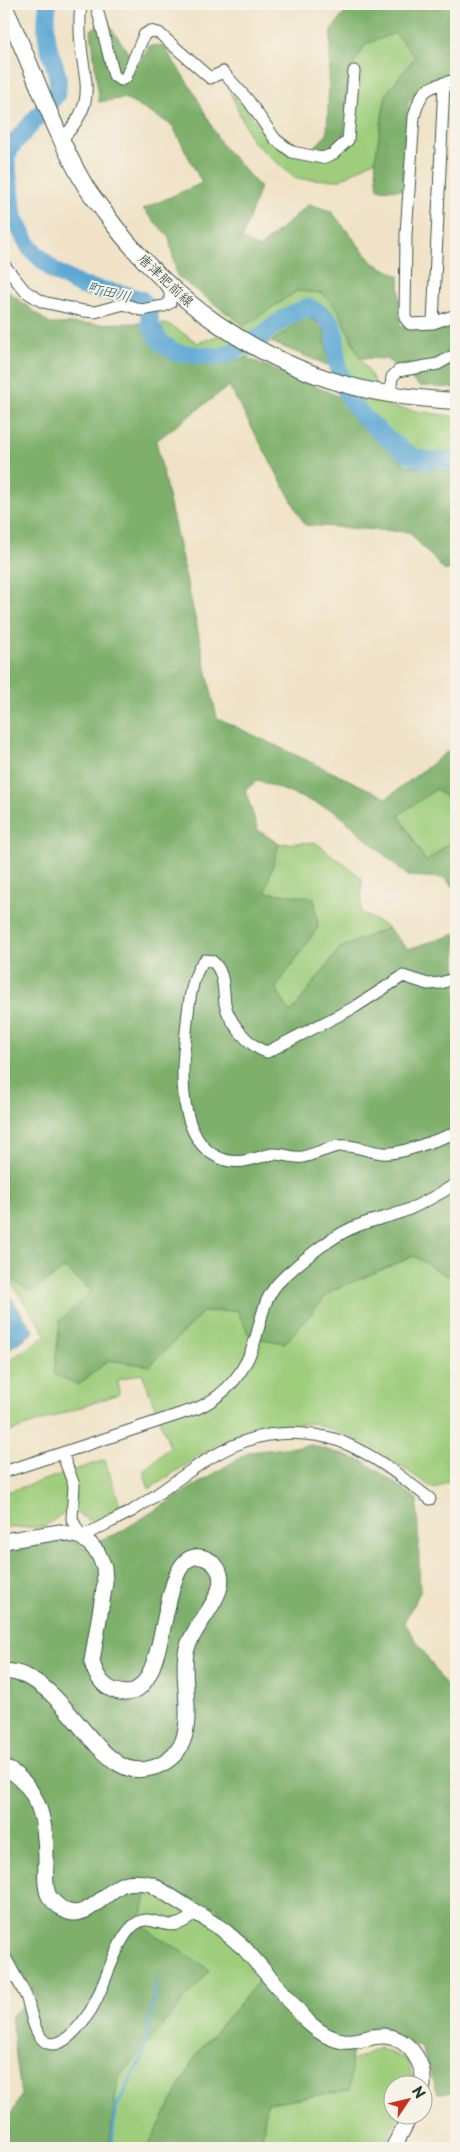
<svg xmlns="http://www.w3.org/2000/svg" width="460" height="2152" viewBox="0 0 460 2152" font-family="'Playpen Sans','Klee One',sans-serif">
	<rect width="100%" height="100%" fill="#f7f3e8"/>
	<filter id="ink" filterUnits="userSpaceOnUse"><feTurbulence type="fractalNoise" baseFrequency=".02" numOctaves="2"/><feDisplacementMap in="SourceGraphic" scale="10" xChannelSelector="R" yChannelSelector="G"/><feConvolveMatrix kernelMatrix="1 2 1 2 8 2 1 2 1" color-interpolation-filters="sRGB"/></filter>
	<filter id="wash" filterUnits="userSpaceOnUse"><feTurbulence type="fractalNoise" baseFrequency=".0096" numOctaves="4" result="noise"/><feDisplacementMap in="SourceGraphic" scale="20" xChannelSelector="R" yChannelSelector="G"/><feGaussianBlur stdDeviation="1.12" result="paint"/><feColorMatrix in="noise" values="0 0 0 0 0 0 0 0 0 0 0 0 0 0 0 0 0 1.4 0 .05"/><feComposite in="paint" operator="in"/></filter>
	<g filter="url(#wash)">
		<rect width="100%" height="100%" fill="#f0e2c6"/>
		<path fill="#9ecd7c" stroke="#5e8558" d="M395 33 415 57 386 94 375 160 340 180 296 179 252 141 230 92 277 145 328 153 349 72 366 44Z
			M297 291 321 293 338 310 360 358 391 407 456 417V473L406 466 345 399 330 366 323 326 308 316 247 358 225 363 184 359 153 323 170 325 198 343 244 326Z
			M436 789 448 799 456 793V837L426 862 399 815Z
			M315 842 362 878 361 912 388 928 340 948 290 1014 276 988 318 927 314 898 265 892 279 844Z
			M414 1256 445 1275H456V1477L434 1489 371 1446 314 1423 261 1427 219 1443 149 1489 143 1471 170 1447 142 1373 118 1380 119 1394 4 1434V1364L47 1335 6 1275 31 1292 65 1268 92 1292 78 1385 109 1360 150 1366 203 1312 238 1310 250 1337 285 1343 331 1291Z
			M105 1460 121 1508 91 1521 69 1509 44 1527 4 1528V1493Z
			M148 1883 217 1907 263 1976 197 2054 147 2148H109L118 2078 210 1970 140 1925Z
			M379 2048 408 2060 414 2084H392V2114L400 2115 382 2148H331L323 2145 320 2148H261L267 2103 350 2090 351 2061Z"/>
		<path fill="#7eb06c" stroke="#4e7650" d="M352 4H456V75L426 83 408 103 402 190 378 189 375 160 386 94 415 57 395 33 366 44 349 72 343 140 328 153 311 151 327 134 331 30Z
			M105 19 137 65 149 46 163 45 195 94 221 144 260 187 242 239 259 248 309 204 331 211 372 262 399 276 400 326 432 331 456 321V388L419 386 387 359 360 358 338 310 321 293 297 291 244 326 177 276 169 237 143 209 202 183 172 125 124 98 99 102 91 30Z
			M4 288 50 324 153 323 184 359 225 363 247 358 345 399 406 466 456 473V566L445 571 409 532 305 525 229 386 156 441 217 718 387 798 456 745V793L448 799 436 789 399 815 426 862 456 837V889L444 878 408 876 335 811 258 780 245 790 258 830 279 844 265 892 314 898 318 927 276 988 290 1014 340 948 388 928 408 949 456 934V1275H445L414 1256 331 1291 285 1343 250 1337 237 1310 203 1312 150 1366 109 1360 78 1385 54 1374 60 1321 92 1291 65 1268 31 1292 6 1275 4 1277Z
			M307 316 323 326 330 366 271 342Z
			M312 1445 365 1462 417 1499 420 1592 404 1622 456 1701V2092L438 2093 421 2047 352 2035 350 2090 267 2103 260 2148H147L197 2054 263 1976 217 1907 148 1884 140 1925 210 1970 118 2078 109 2148H4V2128L21 2096 11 2016 36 1995 4 1947V1547L28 1545 58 1537 68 1538 83 1547 120 1532 249 1452Z"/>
		<path fill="#5ca7d4" stroke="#3e7284" d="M6 1291 34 1332 4 1352V1292Z"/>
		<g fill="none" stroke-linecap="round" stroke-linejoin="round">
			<path stroke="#5ca7d4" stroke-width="3" d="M112 2148 115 2110 143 2056 157 1977"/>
			<path stroke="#5ca7d4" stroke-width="18" d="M48 4C46 17 45 32 48 44 52 62 62 76 56 95L11 147 6 158 14 218 30 248 54 271 81 286 124 294 142 300 149 309 150 325 161 343 177 353 221 357 254 341 286 317 308 307C343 321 333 338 338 366 340 376 344 387 348 395 355 413 397 449 415 457 426 462 444 461 456 460"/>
		</g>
	</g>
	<g filter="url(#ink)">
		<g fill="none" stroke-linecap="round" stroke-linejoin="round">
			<g stroke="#3e564a" stroke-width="13">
				<path id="street" d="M96 4 114 76 121 80 126 77 144 35 150 31 159 33 210 78 223 72 248 100 275 139 292 152 322 158 333 154 348 140 354 71
					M456 80C428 87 421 87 414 117L406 234 405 318 410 324 433 323 456 315
					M61 140C102 98 81 80 80 31 80 21 79 13 82 4
					M4 265 25 291 43 302 84 311 95 312 124 304 141 310 164 306 170 303V286
					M433 323 444 83
					M390 394 392 377 398 371 438 364 456 354
					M456 978 441 983 428 984 403 976 355 1007 267 1052C249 1047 229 1022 225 1004 223 988 225 972 212 961L205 960C188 975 187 1029 184 1051 181 1086 182 1147 225 1160 241 1165 257 1157 273 1154 283 1153 293 1159 303 1157 315 1154 327 1148 339 1146 355 1144 368 1152 383 1153 401 1155 438 1139 456 1133
					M4 1472 62 1453
					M430 1499C405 1480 380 1459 351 1446 336 1438 321 1435 304 1434 231 1427 189 1476 132 1511 115 1520 98 1528 81 1537L72 1519 74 1485 62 1453 198 1408C228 1394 247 1369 256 1337 263 1313 264 1295 284 1277 302 1260 330 1238 352 1228 367 1221 386 1218 402 1212 421 1205 439 1194 456 1184
					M4 1955C11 1969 19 1982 26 1996 31 2009 32 2028 42 2039 58 2056 81 2025 89 2013 104 1992 115 1940 134 1925 155 1908 166 1942 196 1912"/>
			</g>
			<g stroke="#3e564a" stroke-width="17">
				<path id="secondary" d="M4 1541 60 1532 81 1537 90 1544 98 1553 104 1567 105 1583 92 1661C95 1674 101 1685 113 1690 173 1715 155 1561 195 1557 203 1556 210 1560 215 1565 237 1590 190 1625 186 1653 180 1691 205 1749 155 1767 143 1771 130 1771 119 1764 80 1740 55 1673 4 1671
					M4 1767C40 1786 46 1823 46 1859 46 1870 44 1884 48 1894 51 1901 58 1906 64 1910 85 1922 105 1893 121 1885 130 1881 141 1882 151 1884L222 1929 244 1948 309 2023C319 2032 329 2039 343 2041 356 2043 369 2036 382 2036 409 2036 428 2066 422 2091
					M393 2148 411 2114"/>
			</g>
			<g stroke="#3e564a" stroke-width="18">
				<path id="primary" d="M4 6C32 64 51 126 83 182 89 193 98 203 105 213 166 298 257 363 359 388 390 396 424 399 456 401"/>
			</g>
			<use href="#street" stroke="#fff" stroke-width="11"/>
			<use href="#secondary" stroke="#fff" stroke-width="15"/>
			<use href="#primary" stroke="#fff" stroke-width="16"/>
		</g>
	</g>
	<g text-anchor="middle" stroke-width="4" stroke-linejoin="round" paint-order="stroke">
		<g font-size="14" fill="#1f3d34" stroke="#f7f3e8">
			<text transform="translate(166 280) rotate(43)" y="5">唐津肥前線</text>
		</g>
		<g font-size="15" font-style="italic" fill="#315d64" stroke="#f7f3e8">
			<text transform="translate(109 292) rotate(14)" y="5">町田川</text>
		</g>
	</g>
	<rect width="460" height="2152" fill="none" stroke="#f7f3e8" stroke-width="20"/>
	<g transform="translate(408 2100) rotate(55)"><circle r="24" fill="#f7f3e8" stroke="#a1aaa0"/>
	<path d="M0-4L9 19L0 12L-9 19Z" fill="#c8321e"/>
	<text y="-8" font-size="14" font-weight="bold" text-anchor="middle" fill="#1f3d34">N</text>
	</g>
</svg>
